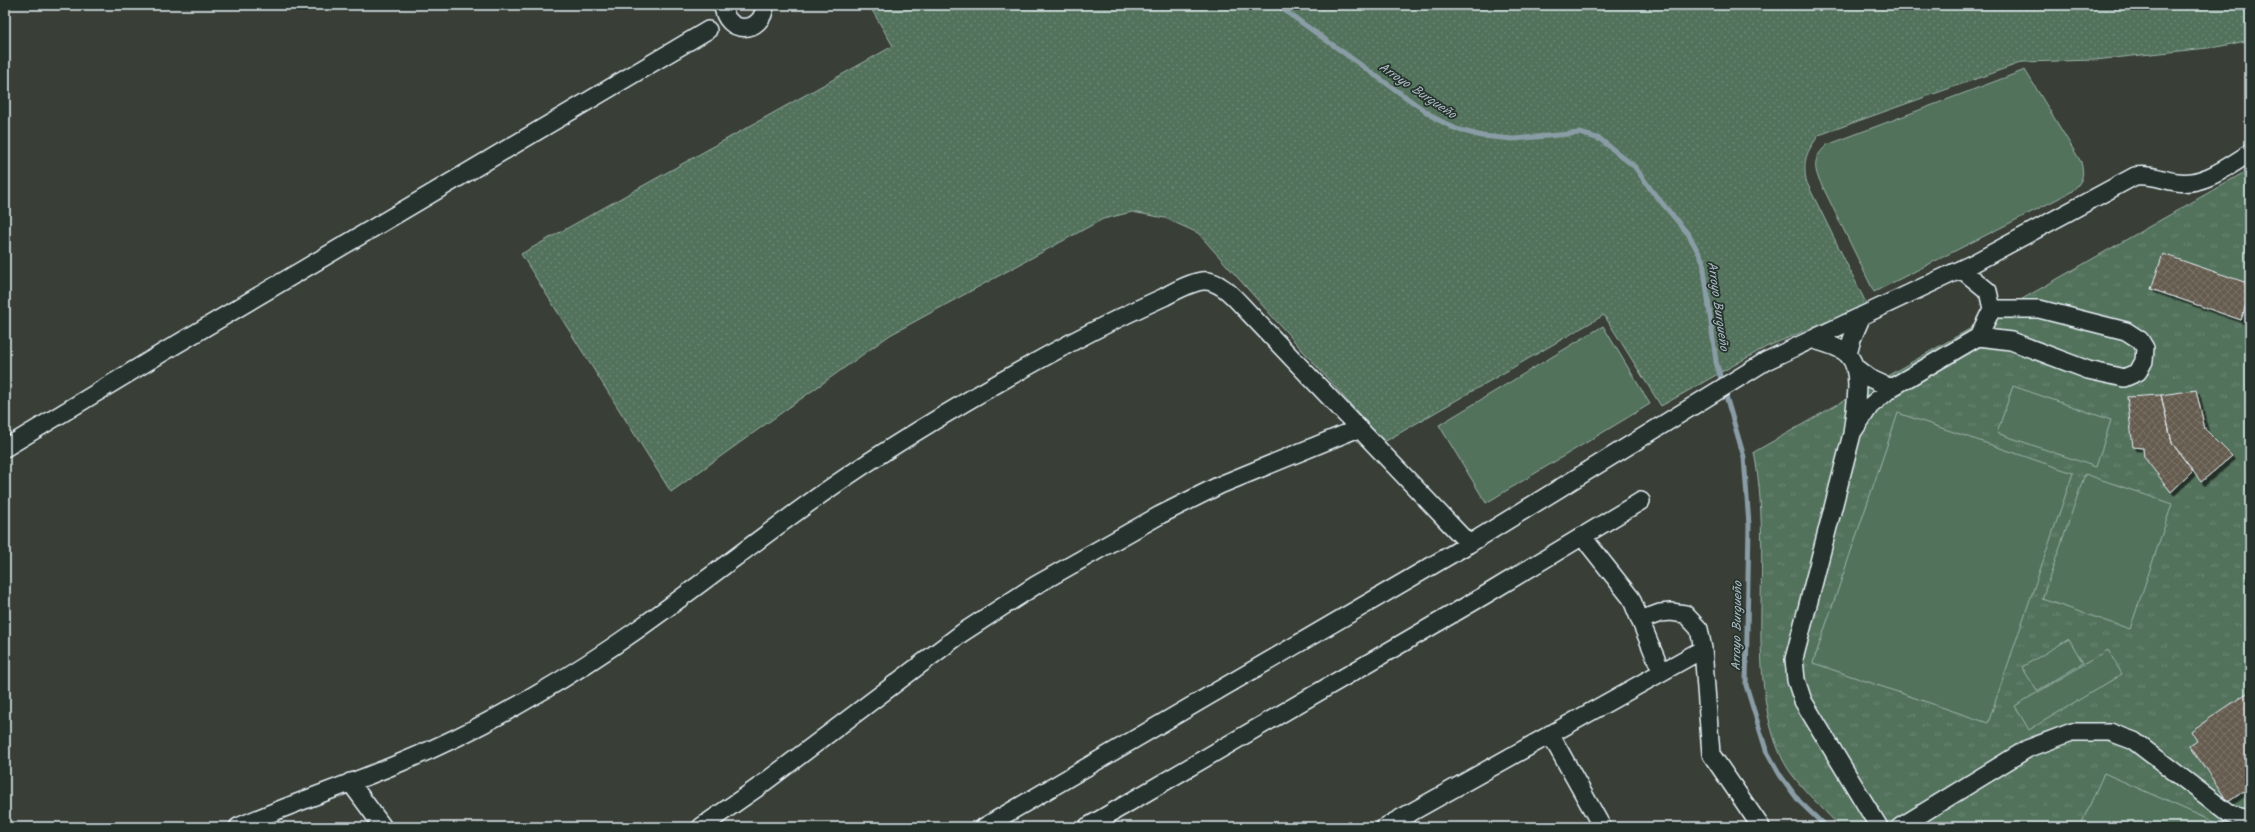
<svg xmlns="http://www.w3.org/2000/svg" width="2255" height="832" viewBox="0 0 2255 832" font-family="Kalam,sans-serif">
	<defs>
		<pattern id="grass-dots" width="8" height="8" patternUnits="userSpaceOnUse"><rect width="8" height="8" fill="#52725c"/><path d="M2 2h.1M6 6h.1" fill="none" stroke="#6b8774" stroke-width="1.8" stroke-linecap="round"/></pattern>
		<pattern id="park-tufts" width="24" height="20" patternUnits="userSpaceOnUse"><rect width="24" height="20" fill="#52725c"/><path d="M3 7l-1-3M5 7V3M7 7l1-3M15 17l-1-3M17 17v-4M19 17l1-3" fill="none" stroke="#6b8774"/></pattern>
		<pattern id="building-cross-hatch" width="8" height="8" patternUnits="userSpaceOnUse"><rect width="8" height="8" fill="#655b4f"/><path d="M0 0l8 8M0 8l8-8" fill="none" stroke="#7b7369"/></pattern>
		<filter id="shadow"><feDropShadow dx="3.5" dy="3.5" stdDeviation="0" flood-color="#0009"/></filter>
	</defs>
	<rect width="100%" height="100%" fill="#393f37"/>
	<filter id="ink" filterUnits="userSpaceOnUse"><feTurbulence type="fractalNoise" baseFrequency=".025" numOctaves="2"/><feDisplacementMap in="SourceGraphic" scale="8" xChannelSelector="R" yChannelSelector="G"/><feConvolveMatrix kernelMatrix="1 2 1 2 8 2 1 2 1" color-interpolation-filters="sRGB"/></filter>
	<g filter="url(#ink)">
		<path fill="url(#grass-dots)" stroke="#9db2aa" d="M869 5H2250V40L2217 47 2095 60 2023 62 1819 135C1806 153 1803 159 1806 181L1867 305 1766 347 1661 406 1604 315 1384 442 1198 233 1165 218 1132 212 1103 219 890 335 671 492 521 254 893 46Z"/>
		<path fill="url(#park-tufts)" stroke="#9db2aa" d="M2250 169V827H1840C1822 807 1793 782 1782 758 1765 722 1762 681 1761 642 1760 579 1766 514 1754 452Z"/>
		<path fill="#52725c" stroke="#9db2aa" d="M2025 70 2081 162C2085 177 2082 182 2071 192L1874 292 1818 177C1813 163 1816 155 1827 145Z
			M1603 326 1650 404 1486 503 1439 425Z
			M2013 386 2111 420 2096 467 1997 433Z
			M1898 413 2073 473 1988 723 1813 663Z
			M2085 474 2172 504 2130 629 2042 599Z
			M2069 639 2083 663 2037 691 2022 667Z
			M2108 650 2122 674 2029 730 2015 706Z
			M2104 773 2225 827H2080Z"/>
		<g fill="none" stroke-linecap="round" stroke-linejoin="round">
			<path stroke="#8a9da6" stroke-width="5" d="M1277 5 1435 118 1456 129 1482 136 1513 139 1580 133 1600 139 1635 167 1652 191 1689 235 1703 261 1716 362 1744 457 1749 525 1746 685 1766 750 1780 775 1799 801 1826 827"/>
		</g>
		<path fill="url(#building-cross-hatch)" stroke="#e8f1f8" filter="url(#shadow)" d="M2163 254 2250 284V294L2241 320 2151 289Z
			M2196 390 2205 429 2232 456 2201 482 2172 443 2161 395Z
			M2161 395 2172 443 2193 471 2171 492 2144 457 2143 448 2133 447 2127 397Z
			M2250 691V787L2228 802 2190 746 2197 741 2191 731Z"/>
		<g fill="none" stroke-linecap="round" stroke-linejoin="round">
			<g stroke="#e8f1f8" stroke-width="20">
				<path id="minor" d="M723 5C725 35 763 35 765 5
					M1978 337 2011 341 2088 370 2124 378 2138 372 2144 361 2145 348 2140 340 2126 331 2039 309H1992
					M1814 340C1824 343 1841 347 1848 355 1864 371 1854 413 1852 434L1794 659 1796 680 1803 701 1879 827
					M1848 354 1852 339 1861 318
					M1856 368 1869 378 1891 388
					M1854 430 1870 406 1891 388 1978 337 1992 309 1988 291 1961 269
					M5 448 167 350 708 30
					M1582 536 1631 598 1661 671
					M1703 649 1711 754 1761 827
					M1550 734 1602 827
					M350 782 383 827
					M238 827C292 803 348 785 402 762 449 743 495 719 539 693 640 635 728 560 823 493 903 437 987 388 1074 341 1104 325 1133 311 1164 297 1175 291 1189 283 1202 281 1221 279 1237 301 1249 313L1469 544
					M701 827 757 788 962 633 1036 585 1160 515 1220 485 1359 428
					M984 827 1469 544 1766 361 1974 263 2135 176C2153 174 2161 180 2177 182 2204 186 2228 166 2250 153
					M1087 827 1485 595 1641 501
					M1385 827 1703 649 1699 629 1685 614 1671 612 1660 613 1641 620
					M1900 827 2027 749 2072 732H2110L2134 741 2231 815 2250 819"/>
			</g>
			<use href="#minor" stroke="#26332d" stroke-width="17"/>
		</g>
	</g>
	<g text-anchor="middle" stroke-width="3.5" stroke-linejoin="round" paint-order="stroke">
		<g font-size="13" font-style="italic" fill="#aab9c2" stroke="#26332d">
			<text transform="translate(1418 90) rotate(34)" y="5">Arroyo Burgueño</text>
			<text transform="translate(1719 306) rotate(82)" y="5">Arroyo Burgueño</text>
			<text transform="translate(1736 626) rotate(-89)" y="5">Arroyo Burgueño</text>
		</g>
	</g>
	<rect width="2255" height="832" fill="none" stroke="#26332d" stroke-width="20"/>
	<rect x="10" y="10" width="2235" height="812" fill="none" stroke="#e8f1f8" stroke-width="1.5" filter="url(#ink)"/>
</svg>
